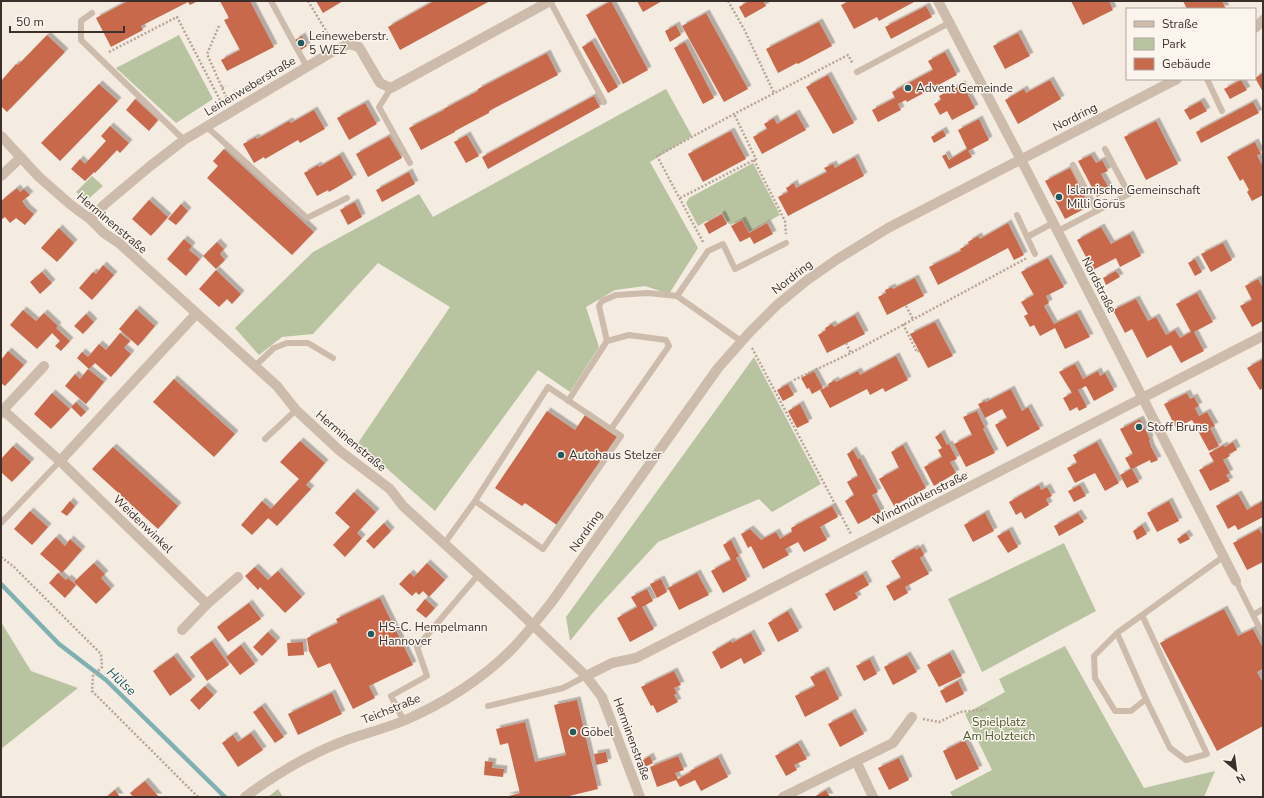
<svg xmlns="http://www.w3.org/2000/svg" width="1264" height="798" viewBox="0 0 1264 798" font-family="'Nunito Sans',sans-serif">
	<defs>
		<filter id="shadow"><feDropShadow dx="3.5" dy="-3.5" stdDeviation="0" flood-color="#0004"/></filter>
	</defs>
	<rect width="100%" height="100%" fill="#f4ebe1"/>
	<path fill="#b8c4a0" d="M179 35 213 99 176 123 116 68Z
		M666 89 692 136 650 162 698 248 669 294 645 286 615 290 586 307 599 347 570 392 538 370 435 511 358 443 450 307 378 263 313 334 282 337 259 355 235 328 313 252 419 194 433 217Z
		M753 163 780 215 749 232 742 219 731 225 728 223 722 212 698 226 686 203 689 198Z
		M92 176 103 186 86 201 76 192Z
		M754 357 821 484 772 512 759 499 658 542 596 609 570 641 566 617Z
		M1064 543 1096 611 982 672 948 599Z
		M1 622 31 671 78 688 1 749Z
		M1065 646 1144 788 1215 771 1204 797H953L950 792 992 770 965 714 1005 692 999 679Z
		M278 789 283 797H268Z"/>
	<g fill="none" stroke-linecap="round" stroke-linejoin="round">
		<path stroke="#7fb0b2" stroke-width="4.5" d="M1 584 59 644 106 680 225 797"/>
	</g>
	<path fill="#c8694b" filter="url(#shadow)" d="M128 1H198L190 5 188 2 141 26 143 30 111 47 96 18Z
		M220 1H250L274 47 227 71 221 60 240 50 224 20 229 18Z
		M316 1H343L323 13Z
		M434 1H490L400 50 388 27Z
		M611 1 648 70 623 84 586 15Z
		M637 1H662L643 12Z
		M749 1H763L766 6 745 18 739 7Z
		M849 1H913L914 2 879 21 877 17 854 29 841 5Z
		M1071 1H1109L1113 10 1083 25Z
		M1183 1H1222L1226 9H1187Z
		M926 6 932 17 891 39 885 27Z
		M706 13 748 89 724 102 682 26Z
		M819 22 832 46 798 64 797 63 778 73 766 49Z
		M676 25 681 35 670 42 665 31Z
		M1018 33 1030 56 1005 69 993 46Z
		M47 35 65 52 7 112 1 106V81L16 64 18 65Z
		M302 36 307 46 301 50 295 40Z
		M592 41 618 87 608 93 582 47Z
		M685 42 714 98 703 104 674 48Z
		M945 52 957 75 907 102 906 100 898 104 901 110 878 122 872 110 895 98 892 92 933 70 928 61Z
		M547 53 558 75 489 111V113L455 131V132L421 150 409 128 444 110V109L478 91V89Z
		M1263 73V92L1255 78Z
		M828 75 854 123 833 134 806 87Z
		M1050 80 1061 99 1018 124 1005 100 1024 89 1026 93Z
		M1241 80 1247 90 1230 99 1224 89Z
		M99 84 118 101 60 161 41 143Z
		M962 84 975 108 952 120 947 111 940 115 934 104 941 100 939 96Z
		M594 96 600 107 488 169 482 157Z
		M135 99 158 120 149 131 126 110Z
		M1201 101 1207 111 1190 120 1184 110Z
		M1253 102 1259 113 1201 143 1196 132Z
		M365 103 377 124 349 140 337 118Z
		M314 110 325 129 300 143 298 140 265 159 264 157 254 163 243 144 256 137 257 139 289 121 291 123Z
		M796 113 806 130 762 154 753 137 767 129 764 124 774 118 777 124Z
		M979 119 989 140 968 151 958 130Z
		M1156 121 1178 164 1146 180 1124 137Z
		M110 126 129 143 120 153 117 150 95 173 94 172 85 181 71 169 80 159 85 164 106 141 101 136Z
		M943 130 946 136 934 143 931 137Z
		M731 131 746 159 703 182 688 154Z
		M467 135 479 156 466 163 454 142Z
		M389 136 402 158 368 177 356 154Z
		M1255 142 1261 154 1257 155 1263 167 1262 169 1263 171V195L1252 201 1247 192 1249 190 1243 179 1240 181 1227 157Z
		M224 149 314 232 292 255 207 178 218 166 213 161Z
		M967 149 972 157 949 169 942 156 946 154 949 160Z
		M340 155 353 178 329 192 328 190 317 196 304 173 318 165 319 167Z
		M1091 155 1096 163 1102 160 1108 171 1101 174 1110 190 1097 197 1078 161Z
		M855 157 864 176 788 216 778 197 788 192 786 188 794 183 796 188 827 172 824 168 833 164 835 168Z
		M1070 168 1090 206 1065 219 1045 181Z
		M409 172 415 184 382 202 376 190Z
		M17 188 20 192 24 189 30 195 22 201 27 208 34 214 25 225 16 218 10 223 5 217 1 220V201Z
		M149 200 168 217 151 236 132 219Z
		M355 202 362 217 348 225 340 210Z
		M181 204 188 211 176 225 168 219Z
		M722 214 727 224 709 234 704 224Z
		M742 220 749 233 767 223 773 234 754 244 750 237 740 242 731 226Z
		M1008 223 1024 255 1014 260 1008 248 938 285 929 267 961 251 960 249 969 244 968 242 978 236 980 239Z
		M1101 227 1111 244 1130 234 1141 256 1120 267 1116 258 1093 270 1077 240Z
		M59 228 74 243 57 262 41 248Z
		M184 239 192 246 189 250 200 259 186 276 167 259Z
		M217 242 224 249 220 254 225 260 216 269 203 256Z
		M1223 243 1232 260 1211 272 1201 254Z
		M1048 258 1064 287 1046 296 1049 303 1044 306 1054 324 1077 313 1090 337 1065 349 1055 328 1040 336 1034 325 1030 327 1024 316 1028 314 1021 302 1034 295 1021 272Z
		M1195 259 1202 272 1195 276 1188 263Z
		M103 265 114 275 92 300 79 288 93 272 96 274Z
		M216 270 241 294 232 304 227 299 219 307 199 289Z
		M1116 271 1120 277 1106 285 1103 278Z
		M42 272 52 283 40 294 30 282Z
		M915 278 924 296 887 315 878 297 886 293 885 290 892 287 893 289Z
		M1258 279 1263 288V321L1252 327 1240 306 1252 300 1245 286Z
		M1197 293 1213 322 1194 332 1204 351 1181 363 1171 345 1147 358 1132 329 1125 333 1113 310 1136 299 1148 321 1156 317 1166 335 1175 330 1180 338 1191 332 1176 304Z
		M136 309 155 326 138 346 119 329Z
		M23 310 36 321 44 313 58 326 56 328 70 341 61 351 55 346 60 341 52 333 37 349 10 325Z
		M86 314 94 322 83 334 74 326Z
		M855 315 865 334 827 353 818 335 826 330 825 328 832 324 834 327Z
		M935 322 953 356 928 368 910 334Z
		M120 333 130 341 124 348 131 354 111 377 88 357 99 344 106 350Z
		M8 351 24 365 5 386 1 383V360Z
		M82 352 95 363 89 369 77 358Z
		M896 356 908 380 885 392 883 388 870 395 867 389 830 408 820 390 829 386 828 384 835 380 836 382 858 371 860 375Z
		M1263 359V388L1260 390 1247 368Z
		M1075 364 1083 379 1098 371 1100 376 1105 373 1114 390 1094 401 1086 386 1078 390 1087 407 1079 411 1077 407 1070 411 1063 398 1072 393 1059 372Z
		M88 369 104 382 86 404 65 386 75 374 80 379Z
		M814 371 823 388 812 394 809 388 807 389 801 378Z
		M174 379 235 434 214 457 153 402Z
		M788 384 794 395 783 401 777 390Z
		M1011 389 1022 411 1028 407 1040 429 1007 447 995 425 1007 418 1002 409 985 418 978 404 985 401 986 402Z
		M52 393 70 409 51 429 34 414Z
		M1187 393 1190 399 1194 397 1199 406 1195 408 1199 416 1207 412 1215 426 1210 428 1219 446 1209 451 1192 420 1176 428 1164 404Z
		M76 402 86 412 81 417 71 407Z
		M800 404 809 422 797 428 788 411Z
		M547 411 575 430 585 415 617 437 557 525 525 503 522 506 495 488Z
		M977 411 985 428 983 429 995 453 966 467 954 444 972 435 963 417Z
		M1140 419 1150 439 1149 440 1151 447 1158 460 1151 463 1150 460 1132 469 1139 482 1127 488 1120 475 1131 469 1125 458 1133 454 1120 429Z
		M941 433 947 445 949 444 957 459 950 462 956 473 934 486 924 467 942 457 938 450 942 448 935 437Z
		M300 441 325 463 306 485 311 489 277 526 268 518 252 535 241 525 262 501 271 509 299 479 280 462Z
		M1097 442 1119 483 1105 491 1095 473 1075 483 1067 468 1077 463 1073 455Z
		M1233 442 1237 450 1229 454 1230 456 1223 460 1230 473 1226 475 1230 481 1210 491 1199 470 1214 462 1209 453 1224 445 1225 447Z
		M903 445 926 488 894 506 879 479 899 468 891 452Z
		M13 446 31 462 12 482 1 472V459Z
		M113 447 178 506 158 529 92 469Z
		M853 450 858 459 860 458 878 492 872 495 881 512 858 524 845 501 854 495 847 482 858 476 847 454Z
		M1039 485 1041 490 1047 487 1052 496 1046 499 1049 505 1025 519 1021 512 1016 515 1009 502Z
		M1080 485 1086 496 1074 502 1068 491Z
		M354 492 376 512 357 533 362 538 345 557 333 545 350 527 335 513Z
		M1238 494 1247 510 1263 501V517L1238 530 1235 525 1228 529 1216 506Z
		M70 501 75 506 67 516 61 512Z
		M1169 501 1179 521 1157 532 1147 513Z
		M832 506 838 517 820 527 827 540 804 552 798 542 785 549 789 555 763 569 751 546 748 548 741 534 750 529 761 540 776 532 780 539 792 532 791 528Z
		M30 511 48 527 32 545 14 529Z
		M985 513 994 531 973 542 964 525Z
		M1078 513 1084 522 1059 536 1054 526Z
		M384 523 391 531 374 549 366 541Z
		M1142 525 1147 534 1137 540 1133 531Z
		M1259 529 1263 536V562L1247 570 1233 543Z
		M1009 530 1018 547 1008 553 997 536Z
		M1186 533 1190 539 1180 544 1177 539Z
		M56 537 65 546 70 539 82 550 62 573 40 554Z
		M731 540 739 556 736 558 747 580 723 593 711 571 731 560 723 545Z
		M920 547 924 555 920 558 929 574 905 587 908 593 894 601 886 586 901 578 891 561 915 548 916 550Z
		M94 563 105 574 101 578 111 589 96 604 74 582Z
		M427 563 445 580 429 597 423 591 419 595 416 592 412 596 399 584 410 573 414 577Z
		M255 567 268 580 278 571 302 597 285 613 260 587 258 590 245 576Z
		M58 573 66 580 68 578 76 585 65 598 49 583Z
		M697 573 709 595 679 610 668 588Z
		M863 574 869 585 855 593 858 598 834 611 825 594Z
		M661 579 667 592 657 598 650 584Z
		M647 589 653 601 642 607 654 629 630 642 617 618 637 607 631 597Z
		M380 598 413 665 369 686 375 698 353 709 330 663 318 668 309 651 307 638 338 623 336 619Z
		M425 599 435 608 426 618 416 610Z
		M249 603 261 619 228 642 217 627Z
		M1224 609 1238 636 1253 629 1263 648V669L1257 672 1263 683V726L1217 751 1160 643Z
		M788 611 799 631 778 642 768 623Z
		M268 632 277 641 262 656 253 647Z
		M751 633 762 654 744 664 741 658 721 669 712 652 731 641 732 643Z
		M212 641 229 665 207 681 190 657Z
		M303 642 304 655 288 656 287 643Z
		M241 645 255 664 240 675 226 657Z
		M950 653 962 676 939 687 927 665Z
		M907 655 917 672 893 685 884 667Z
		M174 656 192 680 170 696 153 671Z
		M870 659 877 674 864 681 856 666Z
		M825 670 839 699 805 717 795 696 815 686 810 677Z
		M674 671 681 685 674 688 677 693 674 695 678 702 657 713 653 705 651 706 641 687Z
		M958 681 964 694 946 703 940 691Z
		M205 686 214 695 199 710 190 700Z
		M332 693 342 714 298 735 288 714Z
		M577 700 598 789 565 797H505L520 793 508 743 500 745 496 729 525 722 535 762 566 755 554 705Z
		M262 706 284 737 275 743 253 712Z
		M852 712 864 734 840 747 828 724Z
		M251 733 263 750 238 767 222 743 233 735 238 742Z
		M965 740 979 769 956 780 943 751Z
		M798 743 807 759 794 765 797 770 786 776 775 756Z
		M606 752 608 762 596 765 594 754Z
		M650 756 653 763 643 768 640 762Z
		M678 756 684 770 675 773 678 779 691 772 690 771 718 757 728 777 701 791 695 780 680 787 676 780 657 787 650 767Z
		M899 758 909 780 889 790 878 768Z
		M485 761 493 762 492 768 504 769 503 777 484 775Z
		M145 781 159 797H133L130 793Z
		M115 790 120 797H106Z
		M826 790 830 797H814Z"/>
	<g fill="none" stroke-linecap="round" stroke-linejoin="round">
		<path stroke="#b9a596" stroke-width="2.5" stroke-dasharray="2 2" stroke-linecap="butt" d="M308 1 331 39
			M728 1 744 29 774 93
			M219 26 207 54 228 101
			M109 52 177 17 222 104
			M222 88 226 86
			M754 160 785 221 786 234
			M680 198 756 159 734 114
			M703 242 657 156 734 114 848 55 853 64
			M906 306 913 319
			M903 324 917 352 919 351
			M846 343 851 353
			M752 348 851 534
			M794 380 851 353 1027 258
			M1 557 13 566 101 654 102 667 93 676 92 691 198 797
			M923 719 939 722 960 712 989 709"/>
		<path stroke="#cdbbac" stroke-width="6" d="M271 1 307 67
			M550 1 604 102
			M92 13 81 21V40L184 140
			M857 72 949 23
			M1207 79 1222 111
			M391 88 379 107 410 163
			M207 127 307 218 347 198
			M1073 165 1097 211
			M1017 215 1027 237 1053 223
			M1058 231 1129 194 1105 149
			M1027 237 1035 254
			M677 296 708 251 723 244 735 269 786 243
			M607 341 599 306 602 301 616 295 648 293 677 296 741 341
			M255 366 274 348 287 343H308L333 358
			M568 401 607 341 629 335 666 340 669 346 611 429
			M265 439 296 410
			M1 523 60 461
			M444 544 475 501 548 387 621 436 543 549 475 501
			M1236 581 1263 635
			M1142 615 1207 754 1186 760 1170 748 1146 699
			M1253 615 1263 609
			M1117 633 1146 699 1131 711H1115L1095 678 1094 656 1117 633 1223 557
			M488 706 563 688 586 676
			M404 721 391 696 427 676 417 647 478 575"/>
		<path stroke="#cdbbac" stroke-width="10" d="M938 1 1029 175 1236 581
			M1255 28 1263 20
			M1 136 39 177 71 205 90 219 104 233 119 243 277 386 296 410 340 451 390 489 403 506 513 606 586 676 602 697 640 797
			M1 176 21 157
			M90 219 105 204 149 167 184 140 337 49 349 44 359 47 380 83 391 88 550 1
			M3 410 44 366
			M1 413 3 410 60 461 207 604 182 630
			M60 461 196 314
			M207 604 238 577
			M586 676 612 663 636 658 1263 336
			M856 761 873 797
			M245 797C277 773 311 753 349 739 367 733 386 728 403 721 443 704 484 678 514 647 527 633 539 618 551 603L718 368 750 332 777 305 806 281 836 260 888 228 1177 79
			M783 797 893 743 912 717"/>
	</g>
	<g fill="#1f5a5e" stroke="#fbf5ee" stroke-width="1.5">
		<circle cx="301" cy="43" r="4"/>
		<circle cx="908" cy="88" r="4"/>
		<circle cx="1059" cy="197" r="4"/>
		<circle cx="1139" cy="427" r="4"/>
		<circle cx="561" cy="455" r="4"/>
		<circle cx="371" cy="634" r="4"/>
		<circle cx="573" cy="732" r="4"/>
	</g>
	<g text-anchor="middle" stroke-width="3" stroke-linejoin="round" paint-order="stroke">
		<g font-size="12" fill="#3b302b" stroke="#fbf5ee" text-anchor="start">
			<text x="309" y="40">Leineweberstr.<tspan x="309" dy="14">5 WEZ</tspan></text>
			<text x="916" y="92">Advent Gemeinde</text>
			<text x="1067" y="194">Islamische Gemeinschaft<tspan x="1067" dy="14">Milli Görüs</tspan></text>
			<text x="1147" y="431">Stoff Bruns</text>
			<text x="569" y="459">Autohaus Stelzer</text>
			<text x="379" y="631">HS-C. Hempelmann<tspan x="379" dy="14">Hannover</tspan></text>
			<text x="581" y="736">Göbel</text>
		</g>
		<g font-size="12" fill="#3b302b" stroke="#fbf5ee">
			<text transform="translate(250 86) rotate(-31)" y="4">Leinenweberstraße</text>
			<text transform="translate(1075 117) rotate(-27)" y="4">Nordring</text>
			<text transform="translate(112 223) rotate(40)" y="4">Herminenstraße</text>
			<text transform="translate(792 277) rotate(-38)" y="4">Nordring</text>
			<text transform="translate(1099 285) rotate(63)" y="4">Nordstraße</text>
			<text transform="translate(351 441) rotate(40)" y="4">Herminenstraße</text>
			<text transform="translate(920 498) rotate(-27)" y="4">Windmühlenstraße</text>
			<text transform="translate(143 524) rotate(44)" y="4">Weidenwinkel</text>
			<text transform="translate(586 531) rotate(-55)" y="4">Nordring</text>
			<text transform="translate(391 709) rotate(-22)" y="4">Teichstraße</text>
			<text transform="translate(632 739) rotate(70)" y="4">Herminenstraße</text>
		</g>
		<g font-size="12" fill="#4a5a2e" stroke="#fbf5ee">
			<text x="999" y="726">Spielplatz<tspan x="999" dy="14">Am Holzteich</tspan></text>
		</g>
		<g font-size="13" font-style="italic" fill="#1f5a5e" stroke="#fbf5ee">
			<text transform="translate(122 681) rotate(43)" y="5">Hülse</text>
		</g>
	</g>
	<rect width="1264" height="798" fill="none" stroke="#3b302b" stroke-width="4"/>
	<rect x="1126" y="8" width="130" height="72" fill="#fbf5ee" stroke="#aea6a0"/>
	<rect x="1134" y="21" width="20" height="6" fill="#cdbbac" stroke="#aea6a0"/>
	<text x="1162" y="28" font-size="12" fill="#3b302b">Straße</text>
	<rect x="1134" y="38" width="20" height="12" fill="#b8c4a0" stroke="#aea6a0"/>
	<text x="1162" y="48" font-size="12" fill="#3b302b">Park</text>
	<rect x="1134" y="58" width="20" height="12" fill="#c8694b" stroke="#aea6a0"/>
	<text x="1162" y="68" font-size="12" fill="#3b302b">Gebäude</text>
	<g transform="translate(1236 770) rotate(151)" stroke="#fbf5ee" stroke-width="3" paint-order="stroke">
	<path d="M0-3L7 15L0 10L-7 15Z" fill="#3b302b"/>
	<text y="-6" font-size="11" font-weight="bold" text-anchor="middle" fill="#3b302b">N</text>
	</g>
	<path d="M10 26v6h114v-6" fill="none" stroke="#3b302b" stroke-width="2"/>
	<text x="16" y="26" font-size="12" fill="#3b302b" stroke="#fbf5ee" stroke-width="3" paint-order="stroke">50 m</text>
</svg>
